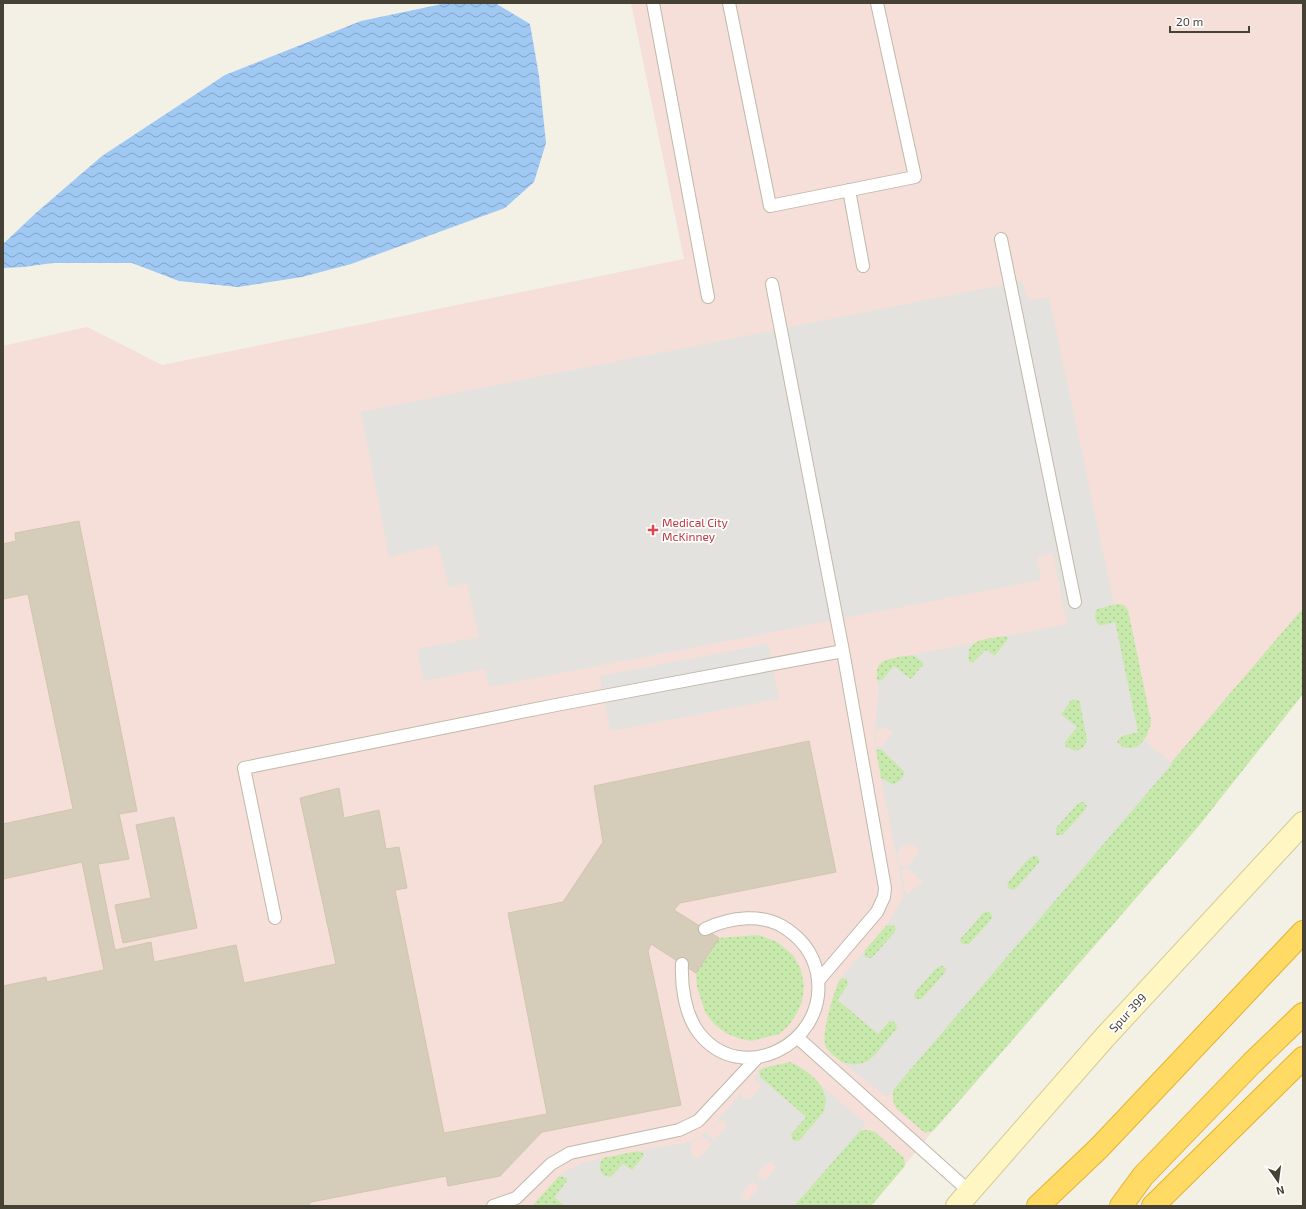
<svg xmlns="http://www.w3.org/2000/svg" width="1306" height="1209" viewBox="0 0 1306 1209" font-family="'Exo 2',sans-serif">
	<defs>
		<pattern id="grass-dots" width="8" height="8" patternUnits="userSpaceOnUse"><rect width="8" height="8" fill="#c8e9ac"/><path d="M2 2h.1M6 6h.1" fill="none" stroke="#adc995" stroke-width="1.8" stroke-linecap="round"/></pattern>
		<pattern id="water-waves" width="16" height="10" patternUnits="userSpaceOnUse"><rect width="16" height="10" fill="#9fc8f3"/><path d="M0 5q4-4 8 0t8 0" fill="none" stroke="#83a4c6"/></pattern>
	</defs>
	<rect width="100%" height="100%" fill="#f3f0e5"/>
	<path fill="#f5dfd8" d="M631 3H1303V694L1197 828 933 1131 871 1206H3V346L87 327 162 365 684 259Z"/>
	<path fill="url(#grass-dots)" d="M1118 604 1124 605 1128 610 1151 721C1149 733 1143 750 1127 748 1122 748 1120 746 1117 742 1120 734 1131 734 1137 732L1115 623 1100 626C1094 622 1095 617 1095 611L1100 608Z
		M1303 608V694L1197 828 933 1131 925 1133 896 1108 893 1100V1089Z
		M1006 636 1008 639 995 656 973 663 969 662C963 638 989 639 1006 636Z
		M913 655 923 662V665L911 679 879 681 877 679C877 674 876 668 880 664 885 658 905 656 913 655Z
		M1072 699 1079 700 1080 702 1087 739C1086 746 1083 749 1075 751L1066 747 1065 744 1061 714Z
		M881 749 905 772 901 781 893 785 881 778 876 750Z
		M1081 802H1084L1087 805 1086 809 1063 835H1056L1055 832 1056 828 1077 804Z
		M1033 856H1037L1039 859V863L1016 889C1011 890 1009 890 1007 886L1008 882 1029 858Z
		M986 911 990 912 992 915V919L969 945 961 944 960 941 961 938 983 913Z
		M890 924 893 925 896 928 895 932 872 958H868L865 957V950L886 926Z
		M759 935 777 942 793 955 801 970 804 986 802 1001 797 1013 789 1025 779 1034 751 1041 738 1038 726 1033 714 1024 705 1012 697 987 696 973 719 938Z
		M940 966H943L946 969 945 973 922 999H915L914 996 915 992 936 968Z
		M844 978 847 979 848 985 838 1000 878 1034 889 1021H893L897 1025V1028C889 1038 877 1057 866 1062 857 1066 847 1066 839 1060 835 1056 829 1053 826 1047 820 1036 834 991 840 979Z
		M790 1062C809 1071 835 1090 823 1113L799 1141 796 1142 792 1140 791 1134 806 1117 760 1077 759 1071 763 1068Z
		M860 1130H868L875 1132 904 1158 905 1166 871 1206H794Z
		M638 1151 643 1153 644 1156 632 1171 623 1164 611 1177 604 1176C599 1171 598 1164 603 1158Z
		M559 1176H563L567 1178V1181L555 1197 565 1206H532Z"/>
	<path fill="#e4e2de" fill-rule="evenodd" d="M1022 281 1028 300 1049 297 1114 604 1100 608 1096 610 1095 618 1097 624 1100 626 1115 622 1138 732 1121 736 1118 738 1117 742 1123 747 1129 749 1137 747 1144 740 1172 764 887 1097 842 1062 855 1065 867 1062 874 1056 897 1028V1025L893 1021H889L878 1034 838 999 848 985 849 982 846 978 840 979 865 950V957L868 958H872L895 932 896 928 893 925H890L886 926 897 909 904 895 881 778 893 785 901 780 905 772 881 749 876 750 874 738 879 689 877 679 879 681 882 680 894 666 911 679 923 665V662L913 655 977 642 972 644 969 648 968 658 969 662 971 664 986 650 995 656 1008 640 1006 636 1067 624 1053 553 1037 557 1041 580 489 687 485 669 424 681 417 649 479 637 467 583 449 587 438 545 389 557 361 412ZM1072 699 1078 700 1080 702 1087 739 1086 743 1084 748 1075 751 1066 747 1065 742 1077 727 1061 714ZM882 727 892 731V734L882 746 876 747 875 736 877 730ZM1081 802H1084L1087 805 1086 809 1063 835H1056L1055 832 1056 828 1077 804ZM906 844 913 845 917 848 919 851 918 854 909 865 901 867 899 866 897 854 901 847ZM1033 856H1037L1039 859V863L1016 889 1011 890 1008 889 1007 886 1008 882 1029 858ZM907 868 923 882 906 895 901 869ZM986 911 990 912 992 915V919L969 944H962L960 941 961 938 983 913ZM940 966H943L946 969 945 973 922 999H915L914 996 915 992 936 968Z
		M768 644 779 699 610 731 600 676Z
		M759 1073 760 1077 806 1117 791 1134V1137L794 1141H799L823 1113 825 1108 826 1099 822 1086 866 1124 794 1206H565L555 1197 567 1181V1178L565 1177 559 1176 568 1170 580 1164 603 1158 600 1164V1171L604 1176 611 1177 623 1164 632 1170 644 1156 643 1153 638 1151 689 1142 697 1138 709 1130 742 1092 741 1095 744 1099H750L762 1085 754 1078ZM722 1120 726 1123V1127L715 1140 706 1133 710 1130 718 1121ZM702 1136 712 1144 699 1158 696 1159 691 1154V1145L693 1141ZM771 1162 775 1167 774 1170 764 1181 756 1175 765 1165ZM752 1181 759 1187 749 1200H744L741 1196V1194Z"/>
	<path fill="url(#water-waves)" d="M447 3H495L530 24 539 76 546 143 534 182 505 208 351 264 302 277 238 287 179 281 132 263H53L23 267 3 268V244L37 212 102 156 225 75 361 21Z"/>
	<path fill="#d5cdba" stroke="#d0c6ad" d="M79 521 137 811 119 814 129 859 98 864 115 950 151 942 154 962 236 945 244 983 336 964 300 798 339 788 344 818 379 810 386 849 399 847 407 888 395 890 444 1133 547 1114 508 913 563 902 603 842 594 786 809 741 836 872 680 903 674 910 719 938 696 973 651 944 648 951 681 1105 542 1132 500 1176 448 1186 446 1176 311 1202 308 1206H3V986L46 977 47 982 104 970 82 862 3 879V824L73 809 28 594 3 599V544L16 541 15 533Z
		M174 817 197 928 123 943 115 905 151 898 136 825Z"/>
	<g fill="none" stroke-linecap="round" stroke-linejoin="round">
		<g stroke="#bfb9a8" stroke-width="14">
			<path id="service" d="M653 3 708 297
				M729 3 770 206 915 177 877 3
				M849 190 863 266
				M1001 239 1075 602
				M772 284 843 651 885 888 884 897 877 912 818 981
				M275 918 244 768 556 705 843 651
				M682 964C681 986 685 1015 699 1033 741 1087 825 1045 818 980 816 959 805 942 788 930 764 912 730 917 705 929
				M798 1038 970 1192
				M493 1206 516 1198 551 1164 570 1153 679 1130 698 1121 757 1058"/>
		</g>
		<g stroke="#d5ca93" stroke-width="24">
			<path id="secondary" d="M957 1206 1105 1037 1303 823"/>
		</g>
		<g stroke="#e3b230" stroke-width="24">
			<path id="motorway" d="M1038 1206 1099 1148 1303 932
				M1121 1206 1143 1176 1252 1063 1303 1014
				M1153 1206 1303 1058"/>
		</g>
		<use href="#service" stroke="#fff" stroke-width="12"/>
		<use href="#secondary" stroke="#fff6c4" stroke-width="22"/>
		<use href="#motorway" stroke="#ffdb65" stroke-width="22"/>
	</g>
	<path fill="#e0444e" stroke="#fff" stroke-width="1.5" d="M651 524h4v4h4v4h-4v4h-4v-4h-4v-4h4z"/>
	<g text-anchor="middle" stroke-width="3.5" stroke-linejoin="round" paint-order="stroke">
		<g font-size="12" fill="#be3a42" stroke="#fff" text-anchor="start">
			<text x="662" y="527">Medical City<tspan x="662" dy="14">McKinney</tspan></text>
		</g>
		<g font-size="12" fill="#464135" stroke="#fff">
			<text transform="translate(1128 1013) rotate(-47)" y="4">Spur 399</text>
		</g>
	</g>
	<rect width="1306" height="1209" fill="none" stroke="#464135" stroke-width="8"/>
	<g transform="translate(1278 1181) rotate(166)" stroke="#ffffff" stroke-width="3" paint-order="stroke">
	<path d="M0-3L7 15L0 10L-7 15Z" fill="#464135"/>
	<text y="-6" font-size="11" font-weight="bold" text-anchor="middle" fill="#464135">N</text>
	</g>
	<path d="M1170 26v6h79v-6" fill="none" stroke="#464135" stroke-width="2"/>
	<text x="1176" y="26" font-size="12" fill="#464135" stroke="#ffffff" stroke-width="3" paint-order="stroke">20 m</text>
</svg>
